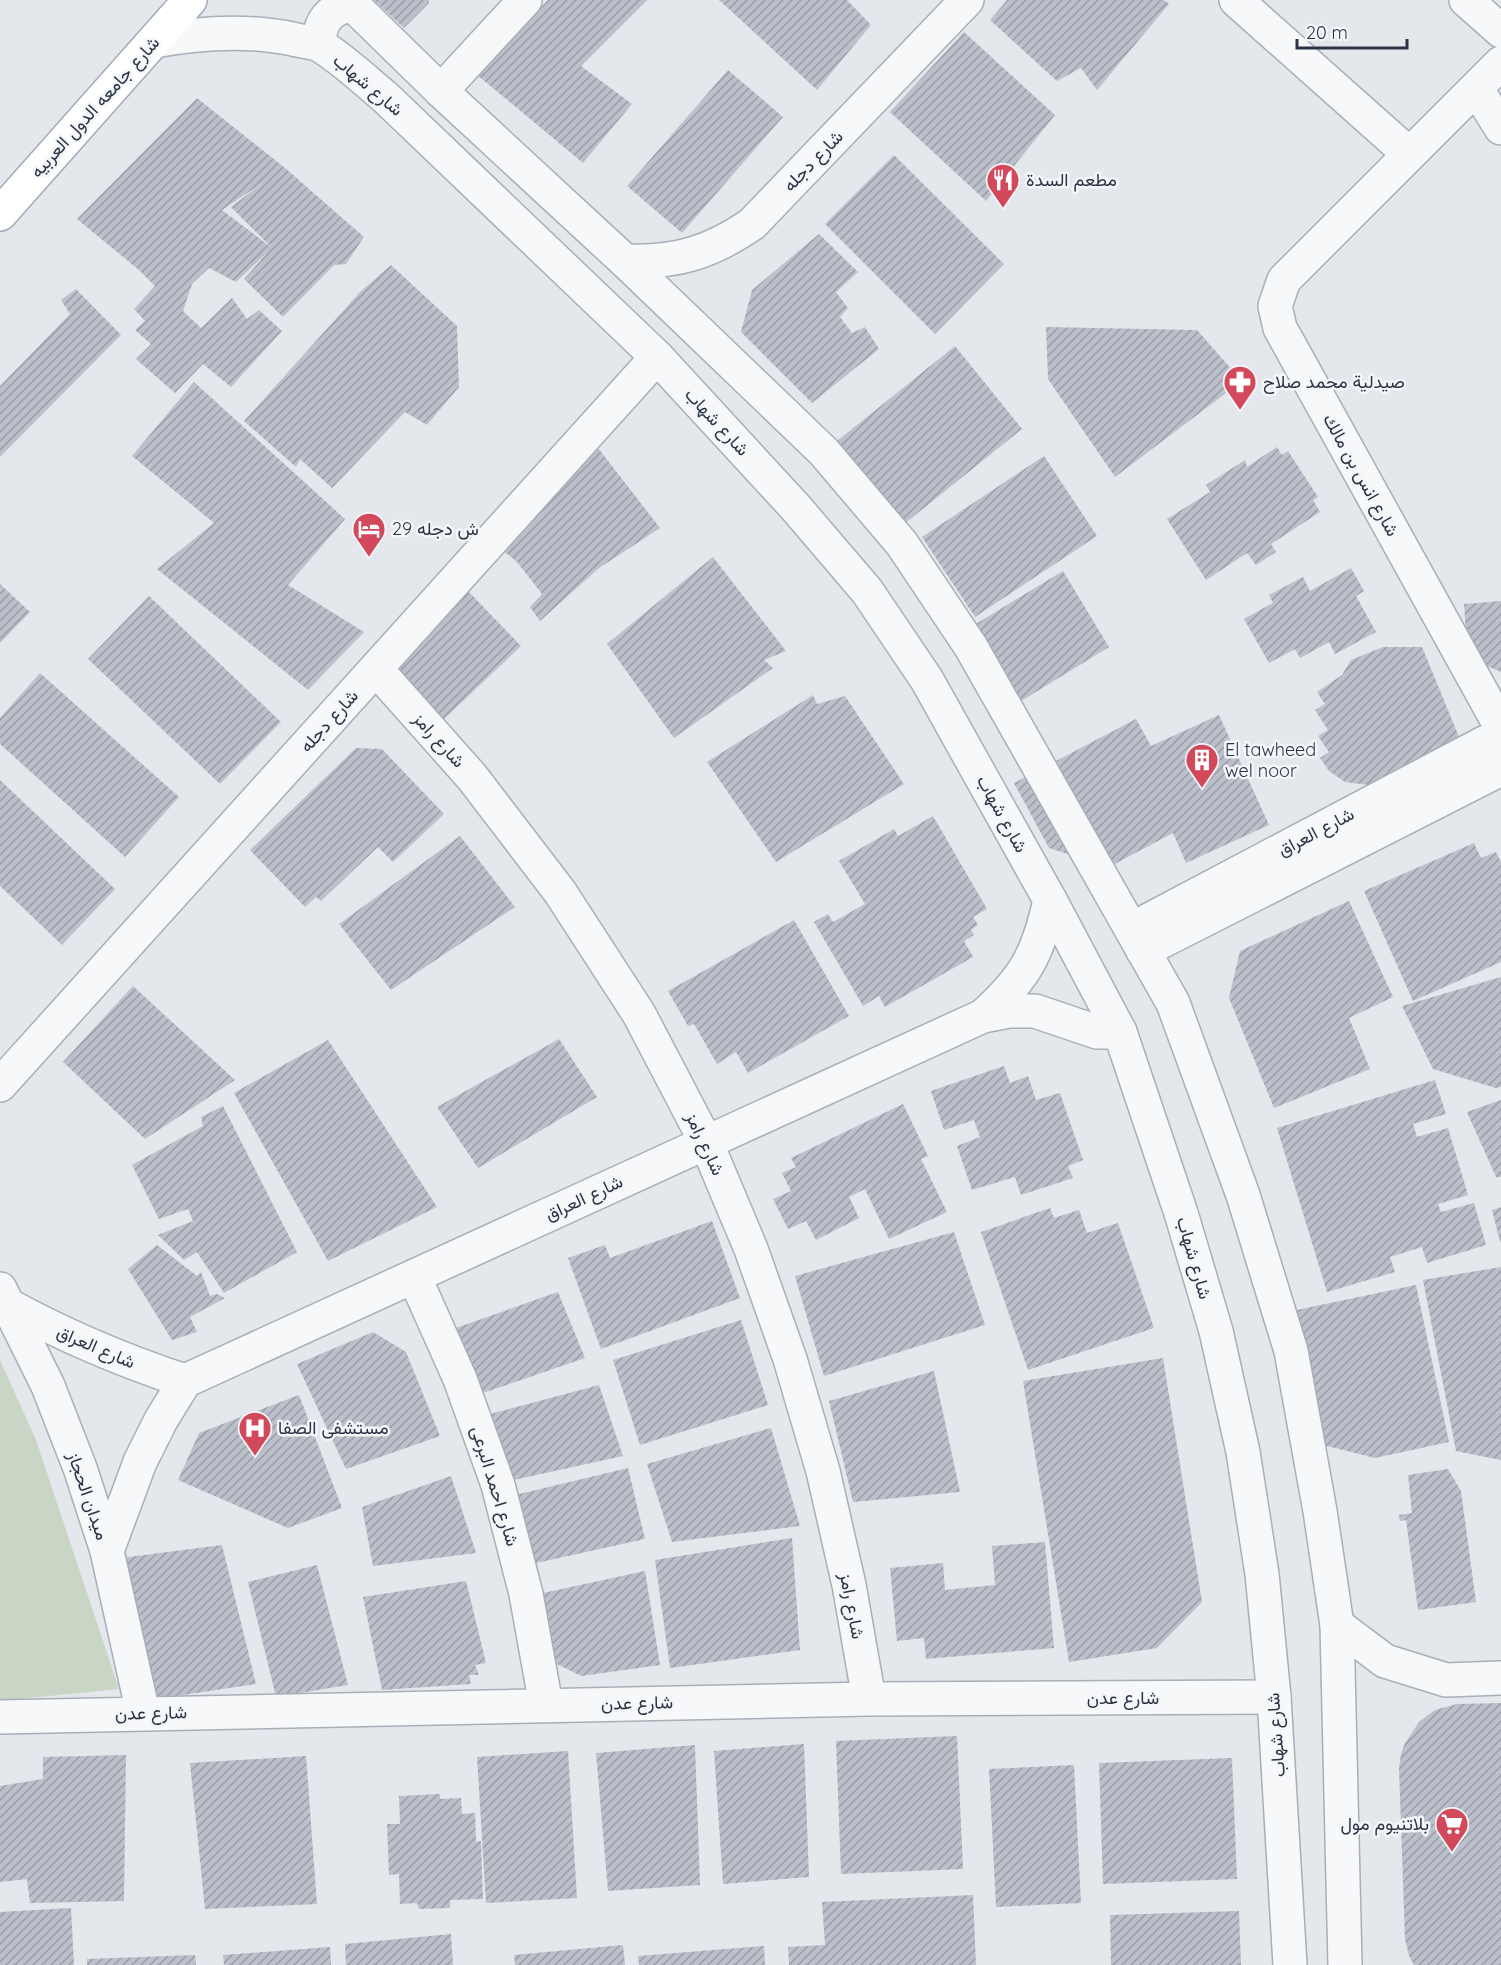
<svg xmlns="http://www.w3.org/2000/svg" width="1501" height="1965" viewBox="0 0 1501 1965" font-family="Quicksand,Vazirmatn,sans-serif">
	<defs>
		<pattern id="building-hatch" width="6" height="6" patternUnits="userSpaceOnUse" patternTransform="scale(1.5)"><rect width="6" height="6" fill="#bbc0ca"/><path d="M-1 1l2-2M0 6l6-6M5 7l2-2" fill="none" stroke="#989da6"/></pattern>
	</defs>
	<rect width="100%" height="100%" fill="#e4e7ec"/>
	<path fill="#c9d6c5" d="M0 1360 36 1440 119 1689 0 1701Z"/>
	<path fill="url(#building-hatch)" fill-rule="evenodd" d="M374 0H429V3L404 28Z
		M548 0H647L581 66 632 104 583 163 476 74Z
		M719 0H847L871 25 817 90Z
		M1007 0H1164L1169 4 1097 90 1081 68 1057 81 990 20Z
		M964 32 1055 115 986 201 890 112Z
		M728 70 783 117 682 233 627 186Z
		M197 98 285 168 364 237 346 264 334 265 283 317 244 279 269 251 236 282 209 268 192 284 183 311 201 328 232 298 247 319 259 310 282 331 231 387 203 364 175 393 136 359 151 344 135 330 145 321 134 309 155 286 139 270 77 219ZM264 182 231 207 272 248 222 210Z
		M894 155 1004 264 935 334 825 224Z
		M819 234 858 272 836 292 848 308 840 317 852 333 865 327 879 349 812 403 741 332 752 290Z
		M391 265 457 326 459 387 427 425 405 412 332 488 300 459 296 467 244 421 360 292Z
		M76 289 121 335 0 457V386L70 314 61 300Z
		M1046 327 1197 330 1242 381 1115 477 1048 379Z
		M955 346 1022 429 893 533 826 450Z
		M194 382 345 519 288 585 364 632 308 690 157 569 214 523 132 456Z
		M1277 447 1282 455 1288 451 1318 497 1313 500 1320 512 1271 544 1276 552 1256 565 1247 553 1206 580 1167 519 1210 492 1206 485 1245 460 1247 467Z
		M598 448 660 528 599 568 540 621 530 607 542 594 517 562 500 548Z
		M1044 456 1097 536 975 617 922 537Z
		M713 557 786 651 764 660 773 668 674 738 607 644Z
		M1351 568 1364 591 1356 596 1376 632 1335 654 1329 642 1300 658 1295 649 1269 663 1244 619 1273 603 1269 595 1303 577 1310 591Z
		M1063 571 1109 647 1013 706 966 630Z
		M0 584 30 612 0 643Z
		M467 590 521 646 442 721 389 666Z
		M149 596 281 722 220 784 88 659Z
		M1501 601V672L1487 666 1466 633 1464 604Z
		M1383 647H1422L1464 749 1376 786 1345 782 1329 771 1320 758 1329 752 1318 736 1328 730 1315 710 1325 704 1317 692 1342 675 1351 660Z
		M40 673 179 797 125 857 0 744V718Z
		M813 695 817 704 845 696 904 784 776 862 707 762Z
		M1219 715 1269 825 1186 863 1173 833 1109 867 1049 848 1014 783 1136 719 1151 746Z
		M356 748 382 749 444 814 393 862 378 847 321 901 316 897 305 907 250 850Z
		M0 780 115 889 62 945 0 886Z
		M933 816 987 909 973 917 978 925 971 930 974 935 964 941 973 957 885 1007 879 996 863 1006 814 922 828 914 833 922 865 904 839 861 894 829 898 836Z
		M460 836 515 907 391 990 339 924Z
		M1474 843 1481 858 1496 852 1501 862V962L1413 1001 1364 891Z
		M1349 901 1393 997 1349 1018 1370 1069 1274 1108 1229 998 1240 951Z
		M794 920 849 1016 748 1073 736 1052 717 1064 694 1024 688 1026 668 991Z
		M1501 977V1087L1496 1088 1433 1069 1402 1006Z
		M133 986 235 1080 145 1139 63 1062Z
		M559 1039 597 1097 478 1168 437 1107Z
		M328 1040 437 1207 328 1261 234 1093Z
		M1004 1066 1010 1083 1028 1076 1036 1100 1060 1093 1083 1160 1068 1166 1073 1178 1021 1195 1015 1177 972 1190 957 1146 980 1137 974 1120 944 1130 931 1091Z
		M1435 1080 1446 1114 1413 1124 1417 1137 1448 1128 1468 1195 1438 1204 1441 1212 1474 1203 1486 1245 1427 1263 1422 1247 1390 1257 1395 1272 1327 1292 1277 1128Z
		M1501 1100V1177H1496L1467 1112Z
		M903 1104 928 1156 921 1159 947 1212 889 1239 865 1189 849 1197 859 1218 816 1240 806 1221 788 1229 773 1199 791 1191 782 1173 796 1167 791 1158Z
		M223 1106 297 1252 224 1293 197 1252 184 1260 158 1235 193 1221 188 1209 159 1219 132 1165 203 1126 201 1117Z
		M1501 1207V1242H1500L1492 1210Z
		M1050 1208 1054 1218 1079 1210 1087 1233 1118 1223 1154 1328 1028 1370 981 1232Z
		M712 1221 740 1298 601 1349 568 1258 605 1245 610 1258Z
		M954 1232 985 1325 824 1376 795 1276Z
		M157 1245 197 1276 201 1272 210 1296 217 1294 225 1298 190 1317 197 1332 172 1340 128 1269Z
		M1501 1267V1460L1456 1451 1423 1280Z
		M1416 1285 1449 1442 1375 1458 1315 1443 1287 1312Z
		M558 1292 585 1358 477 1395 453 1329Z
		M741 1320 768 1405 640 1445 613 1360Z
		M373 1332 406 1352 440 1436 346 1469 297 1364Z
		M1163 1358 1202 1602 1157 1648 1069 1662 1023 1381Z
		M934 1371 960 1492 853 1502 829 1401Z
		M599 1385 623 1456 505 1482 483 1416Z
		M299 1395 342 1508 288 1528 178 1480 199 1433Z
		M771 1428 800 1526 672 1542 647 1464Z
		M628 1468 645 1539 527 1565 511 1496Z
		M1448 1469 1461 1491 1476 1602 1418 1610 1406 1520 1400 1521 1399 1515 1412 1513 1408 1475Z
		M451 1476 476 1553 373 1566 362 1507Z
		M792 1538 800 1650 670 1668 655 1560Z
		M1045 1542 1054 1648 926 1659 924 1638 897 1641 890 1568 943 1563 945 1590 995 1585 992 1546Z
		M222 1545 256 1684 156 1699 121 1558Z
		M317 1565 348 1685 276 1697 248 1582Z
		M645 1571 660 1665 581 1676 551 1661 534 1595Z
		M466 1581 486 1663 475 1665 479 1675H469L471 1684 382 1690 363 1597Z
		M1501 1703V1965H1414L1409 1956 1405 1939 1399 1768 1401 1754 1405 1743 1419 1722 1435 1710 1457 1704Z
		M957 1736 963 1869 841 1874 836 1741Z
		M804 1744 809 1877 723 1884 714 1751Z
		M695 1745 700 1885 608 1891 596 1753Z
		M568 1751 577 1898 486 1903 477 1757Z
		M126 1755 124 1901 30 1903 27 1879 0 1882V1786L43 1779V1757Z
		M306 1756 317 1904 205 1909 190 1763Z
		M1232 1758 1237 1879 1103 1884 1099 1763Z
		M1074 1765 1081 1903 996 1907 989 1769Z
		M440 1794V1799L461 1798 462 1814 475 1813 476 1842 481 1841 483 1899 450 1900V1908L419 1909 417 1903 400 1904 399 1874 389 1875 387 1824H400L399 1796Z
		M973 1895 976 1965H789L788 1947 825 1945 822 1902Z
		M71 1908 74 1965H0V1912Z
		M1239 1911 1241 1965H1111L1110 1915Z
		M451 1934 453 1965H346L345 1944Z
		M623 1945 625 1965H515L514 1955Z
		M764 1946 765 1965H639L638 1956Z
		M330 1947 331 1965H224L223 1955Z
		M195 1955 196 1965H87V1959Z"/>
	<g fill="none" stroke-linecap="round" stroke-linejoin="round">
		<g stroke="#a9aeb7" stroke-width="36">
			<path id="minor" d="M1236 0 1409 154
				M1466 0 1501 31
				M1501 63 1284 280 1275 306 1280 328 1501 727
				M1476 88 1501 128
				M441 91 525 0
				M625 261C675 263 710 253 752 224L967 0
				M376 669 472 777 560 892 639 1014 706 1142 751 1249 790 1359 823 1471 849 1585 869 1699
				M1132 929 1484 743 1501 736
				M1143 951 1501 769
				M983 1016C1025 978 1038 955 1050 900
				M0 1085 657 357
				M414 1276 460 1379 498 1485 526 1594 546 1705
				M0 1289 48 1386 80 1468 107 1551 143 1713
				M10 1306C67 1337 124 1361 185 1381
				M107 1551 140 1462 161 1420 185 1381 983 1016 1009 1011H1035L1097 1032H1120
				M1337 1625 1385 1661 1446 1680 1501 1678
				M0 1717 869 1699 1274 1697"/>
		</g>
		<g stroke="#a9aeb7" stroke-width="36">
			<path id="tertiary" d="M350 0 353 5 441 91 625 261 824 452 902 544 971 647 1173 1003 1243 1195 1291 1351 1320 1511 1337 1625 1345 1965
				M154 41C202 32 249 29 297 40 304 42 313 42 319 45 339 56 367 82 385 97L657 357 797 509 867 591 927 680 1050 900 1120 1032 1181 1213 1216 1331 1243 1452 1262 1574 1274 1697 1290 1965
				M319 45C319 22 329 8 353 5"/>
		</g>
		<g stroke="#a3abb8" stroke-width="36">
			<path id="primary" d="M0 214 190 0"/>
		</g>
		<use href="#minor" stroke="#f7f8fa" stroke-width="33"/>
		<use href="#tertiary" stroke="#f7f8fa" stroke-width="33"/>
		<use href="#primary" stroke="#fff" stroke-width="33"/>
	</g>
	<defs>
		<g id="restaurant-pin" transform="scale(1.725)"><path d="M0 17L-7.5 6A9.5 9.5 0 1 1 7.5 6Z" fill="#d1495b" stroke="#f4f6f9"/><path d="M-5-6h1v4h1v-4h1v4h1v-4h1v5L-1.5 .5V6h-2V.5L-5-1ZM5-6V6H3V1.5H1.5Q1.5-4 5-6Z" fill="#fff"/></g>
		<g id="pharmacy-pin" transform="scale(1.725)"><path d="M0 17L-7.5 6A9.5 9.5 0 1 1 7.5 6Z" fill="#d1495b" stroke="#f4f6f9"/><path d="M-2-6h4v4h4v4h-4v4h-4v-4h-4v-4h4Z" fill="#fff"/></g>
		<g id="hotel-pin" transform="scale(1.725)"><path d="M0 17L-7.5 6A9.5 9.5 0 1 1 7.5 6Z" fill="#d1495b" stroke="#f4f6f9"/><path d="M-6-4.5h1.5V1H6V5H4.5V3h-9V5H-6ZM-4 0a1.8 1.8 0 1 1 3.6 0ZM.5 0V-2.5h3Q6-2.5 6 0Z" fill="#fff"/></g>
		<g id="building-pin" transform="scale(1.725)"><path d="M0 17L-7.5 6A9.5 9.5 0 1 1 7.5 6Z" fill="#d1495b" stroke="#f4f6f9"/><path d="M-4-6H4V6H1V3H-1V6H-4ZM-2.5-4.3h1.7v1.8h-1.7ZM.8-4.3h1.7v1.8H.8ZM-2.5-1h1.7V.8h-1.7ZM.8-1h1.7V.8H.8Z" fill="#fff"/></g>
		<g id="hospital-pin" transform="scale(1.725)"><path d="M0 17L-7.5 6A9.5 9.5 0 1 1 7.5 6Z" fill="#d1495b" stroke="#f4f6f9"/><path d="M-5-5h3v3.5h4V-5h3V5h-3V1.5h-4V5h-3Z" fill="#fff"/></g>
		<g id="supermarket-pin" transform="scale(1.725)"><path d="M0 17L-7.5 6A9.5 9.5 0 1 1 7.5 6Z" fill="#d1495b" stroke="#f4f6f9"/><path d="M-6-5.5h2.5l.6 2H6L4.5 2H-2.5L-4.4-4H-6ZM-1.5 3.2a1.3 1.3 0 1 0 .1 0ZM3 3.2a1.3 1.3 0 1 0 .1 0Z" fill="#fff"/></g>
	</defs>
	<g fill-rule="evenodd">
		<use href="#restaurant-pin" x="1003" y="180"/>
		<use href="#pharmacy-pin" x="1240" y="382"/>
		<use href="#hotel-pin" x="369" y="529"/>
		<use href="#building-pin" x="1202" y="760"/>
		<use href="#hospital-pin" x="255" y="1428"/>
		<use href="#supermarket-pin" x="1452" y="1824"/>
	</g>
	<g text-anchor="middle" stroke-width="5" stroke-linejoin="round" paint-order="stroke">
		<g font-size="18" fill="#2b3445" stroke="#f4f6f9">
			<text transform="translate(368 85) rotate(40)" y="6">شارع شهاب</text>
			<text transform="translate(95 107) rotate(-48)" y="6">شارع جامعه الدول العربيه</text>
			<text transform="translate(813 161) rotate(-46)" y="6">شارع دجله</text>
			<text transform="translate(717 422) rotate(47)" y="6">شارع شهاب</text>
			<text transform="translate(1361 475) rotate(61)" y="6">شارع انس بن مالك</text>
			<text transform="translate(329 721) rotate(-48)" y="6">شارع دجله</text>
			<text transform="translate(439 740) rotate(48)" y="6">شارع رامز</text>
			<text transform="translate(1002 814) rotate(61)" y="6">شارع شهاب</text>
			<text transform="translate(1316 832) rotate(-28)" y="6">شارع العراق</text>
			<text transform="translate(705 1144) rotate(65)" y="6">شارع رامز</text>
			<text transform="translate(584 1198) rotate(-25)" y="6">شارع العراق</text>
			<text transform="translate(1194 1258) rotate(74)" y="6">شارع شهاب</text>
			<text transform="translate(96 1347) rotate(23)" y="6">شارع العراق</text>
			<text transform="translate(495 1486) rotate(73)" y="6">شارع احمد البرعى</text>
			<text transform="translate(88 1496) rotate(71)" y="6">ميدان الحجاز</text>
			<text transform="translate(852 1606) rotate(79)" y="6">شارع رامز</text>
			<text x="1123" y="1704">شارع عدن</text>
			<text transform="translate(637 1703) rotate(-1)" y="6">شارع عدن</text>
			<text transform="translate(151 1713) rotate(-1)" y="6">شارع عدن</text>
			<text transform="translate(1276 1735) rotate(-94)" y="6">شارع شهاب</text>
		</g>
		<g font-size="18" fill="#2b3445" stroke="#f4f6f9" text-anchor="start">
			<text x="1026" y="186">مطعم السدة</text>
			<text x="1263" y="388">صيدلية محمد صلاح</text>
			<text x="392" y="535">29 ش دجله</text>
			<text x="1225" y="756">El tawheed<tspan x="1225" dy="21">wel noor</tspan></text>
			<text x="278" y="1434">مستشفى الصفا</text>
			<text x="1429" y="1830" text-anchor="end">بلاتنيوم مول</text>
		</g>
	</g>
	<path d="M1297 39v9h110v-9" fill="none" stroke="#2b3445" stroke-width="3"/>
	<text x="1306" y="39" font-size="18" fill="#2b3445" stroke="#f4f6f9" stroke-width="4.5" paint-order="stroke">20 m</text>
</svg>
